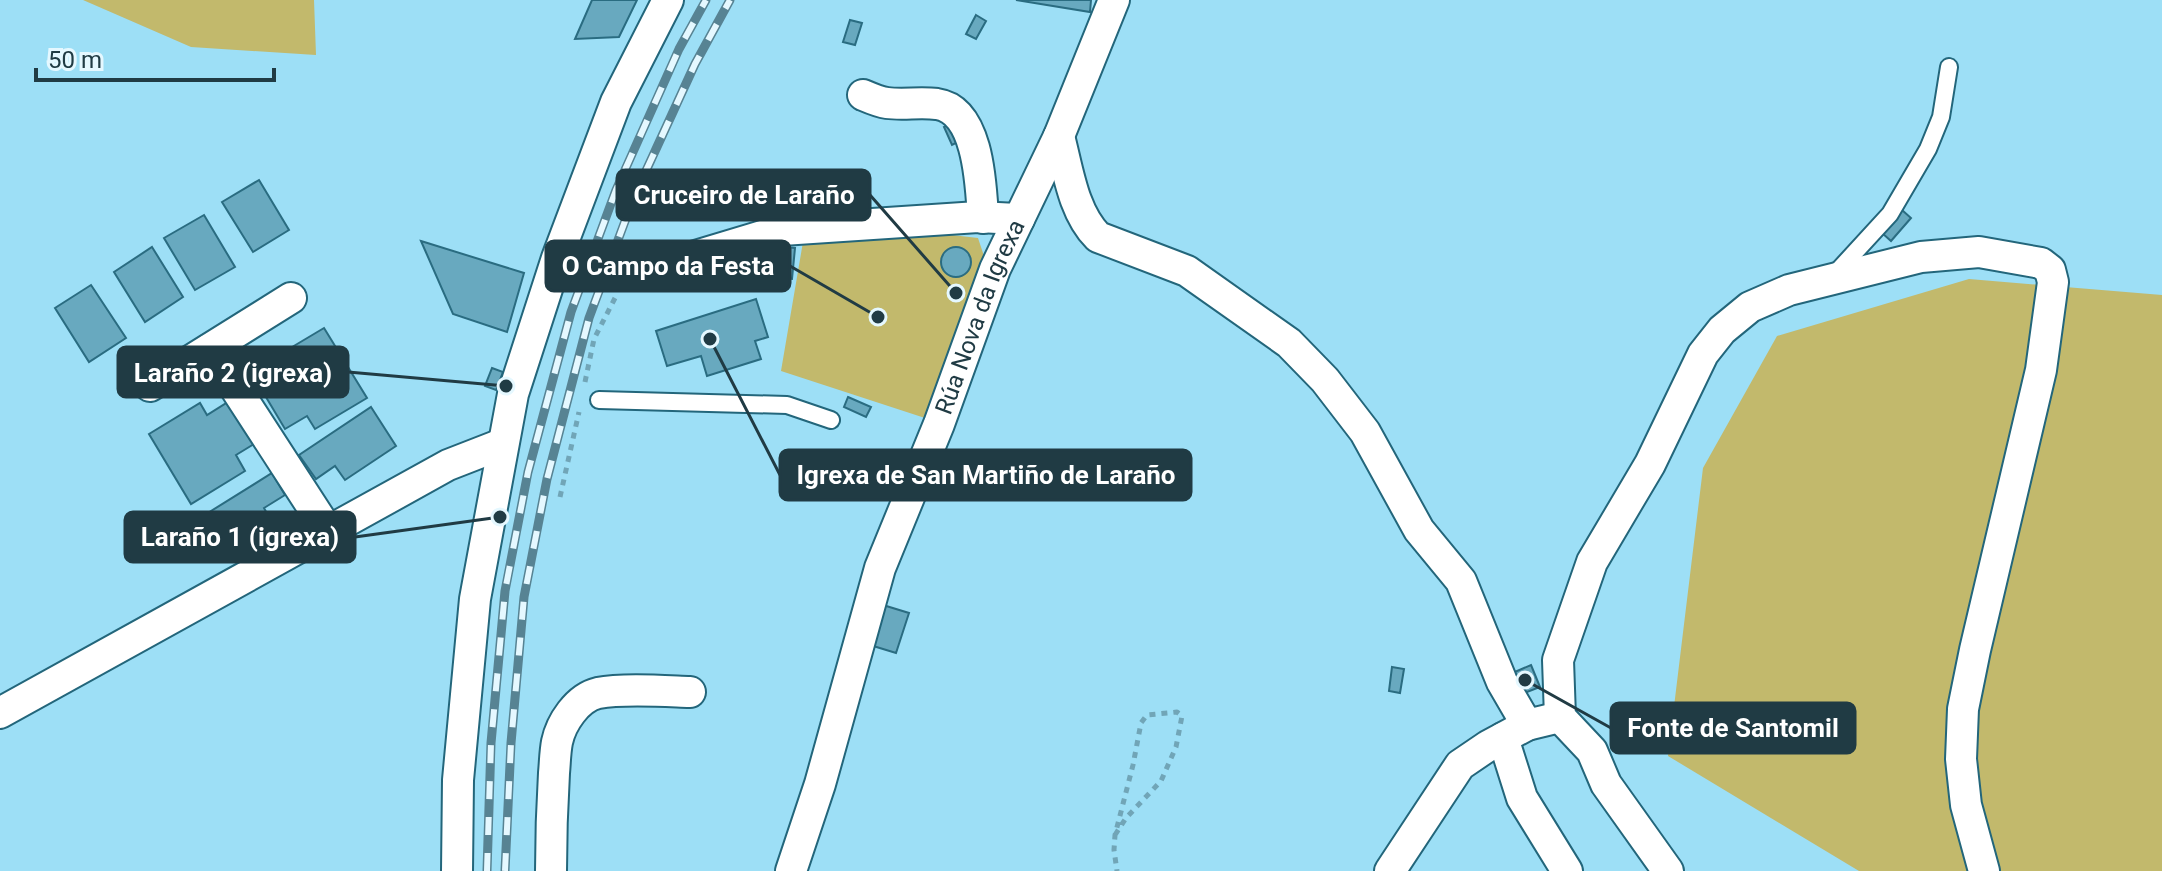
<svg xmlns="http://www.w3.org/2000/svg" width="2162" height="871" viewBox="0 0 2162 871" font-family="Roboto,sans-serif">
	<rect width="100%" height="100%" fill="#9ddff6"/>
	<path fill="#c2b96c" d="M83 0H314L316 55 191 47Z
		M943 234 978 238 986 262 928 419 781 371 804 236Z
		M1969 279 2162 295V871H1859L1668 756 1703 468 1777 336Z"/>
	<path fill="#68a9bf" stroke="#2a6c81" stroke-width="2" d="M592 0H637L619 37 575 39Z
		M1016 0H1091L1090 12Z
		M976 15 986 21 976 39 966 34Z
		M850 20 862 23 855 45 843 42Z
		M952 123 960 141 952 145 944 127Z
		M259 180 289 230 253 252 222 202Z
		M1902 210 1911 218 1891 241 1882 233Z
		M204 215 235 267 195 290 164 238Z
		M421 241 524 273 507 332 453 314Z
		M754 244 795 248 792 279 751 274Z
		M941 262a15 15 0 1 1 30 0a15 15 0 1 1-30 0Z
		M152 247 183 297 145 322 114 272Z
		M91 285 126 338 89 362 55 308Z
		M756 299 768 337 755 341 761 359 707 376 701 356 667 366 656 331Z
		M324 328 367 398 315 429 307 416 285 429 260 387 281 374 272 359Z
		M492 368 503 372 496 390 485 386Z
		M848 397 871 407 866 417 844 407Z
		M228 402 254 444 236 455 245 471 191 504 149 434 200 403 207 415Z
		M371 407 396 446 345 480 335 466 316 479 299 455Z
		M272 473 285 495 264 508 269 517 221 546 203 516Z
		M883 605 909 613 896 653 870 645Z
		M1531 665 1540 687 1519 695 1510 674Z
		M1392 667 1404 669 1400 693 1389 691Z"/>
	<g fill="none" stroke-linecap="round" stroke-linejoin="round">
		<g stroke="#23667b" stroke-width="20">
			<path id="service" d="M1834 275 1890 214 1928 149 1941 117 1949 67
				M599 400 787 405 831 420"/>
		</g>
		<g stroke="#23667b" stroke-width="34">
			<g id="minor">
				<path d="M863 95C870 98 879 102 887 103 903 105 920 102 937 104 979 110 981 186 983 218"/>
				<path d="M1059 136C1068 170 1073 212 1098 237L1187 271 1289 343 1325 380 1365 432 1419 530 1461 581 1502 682 1527 725 1560 717"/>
				<path d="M628 273 692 257 782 230 978 217 1019 219"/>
				<path d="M210 349 328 531"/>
				<path d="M150 386 291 298"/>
				<path d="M0 713 448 465 502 444"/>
				<path d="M1503 738 1522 798 1567 871"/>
				<path d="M457 871 458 780 475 599 513 394 557 258 616 102 668 0"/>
				<path d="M551 871C551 838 552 806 554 773 555 763 555 752 557 742 561 723 577 698 598 693 623 688 664 691 690 692"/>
				<path id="s1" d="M791 871 820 784 880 568 939 424 995 269 1059 136 1114 0"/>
				<path d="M1390 871 1460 765 1488 746 1527 725"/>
				<path d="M1668 871 1606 784 1592 751 1560 717 1558 660 1592 562 1650 464 1703 354 1722 330 1750 307 1789 290 1921 257 1979 252 2041 263 2050 270 2053 282 2041 370 1975 650 1963 709 1961 759 1966 805 1984 871"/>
			</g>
		</g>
		<path stroke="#71a5b7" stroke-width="5" stroke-dasharray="6 6" stroke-linecap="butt" d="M585 382 594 339 615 298
			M560 497 579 412
			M1115 835 1126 818 1161 781 1176 747 1182 716 1177 712 1147 715 1141 723 1133 765 1115 835 1114 850 1117 871"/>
		<use href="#service" stroke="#fff" stroke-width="16"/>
		<use href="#minor" stroke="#fff" stroke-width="30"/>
		<g stroke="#578393" stroke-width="9">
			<path id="rail" d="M487 871 491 743 505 591 528 472 571 312 616 190 679 49 706 0
				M505 871 511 743 524 597 547 479 589 318 634 197 695 64 730 0"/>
		</g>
		<use href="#rail" stroke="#e5f8ff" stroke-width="6" stroke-dasharray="18" stroke-linecap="butt"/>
	</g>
	<g text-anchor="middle" stroke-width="6" stroke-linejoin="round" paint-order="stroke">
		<g font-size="24" fill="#203b44" stroke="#e5f8ff">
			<text dy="8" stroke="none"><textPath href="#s1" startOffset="586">Rúa Nova da Igrexa</textPath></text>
		</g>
	</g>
	<path fill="none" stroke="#203b44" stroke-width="3" d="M956 293L870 195M878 317L790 266M506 386L348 372M710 339L780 475M500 517L355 537M1525 680L1611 728"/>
	<g fill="#203b44" stroke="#e5f8ff" stroke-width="3">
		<circle cx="956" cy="293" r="8"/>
		<circle cx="878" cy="317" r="8"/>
		<circle cx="506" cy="386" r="8"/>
		<circle cx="710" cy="339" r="8"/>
		<circle cx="500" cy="517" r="8"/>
		<circle cx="1525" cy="680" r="8"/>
	</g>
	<g fill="#203b44" stroke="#203b44" stroke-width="3">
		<rect x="617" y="170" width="253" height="50" rx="8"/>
		<rect x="546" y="241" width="244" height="50" rx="8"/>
		<rect x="118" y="347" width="230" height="50" rx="8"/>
		<rect x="780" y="450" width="411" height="50" rx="8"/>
		<rect x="125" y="512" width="230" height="50" rx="8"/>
		<rect x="1611" y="703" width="244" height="50" rx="8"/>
	</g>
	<g font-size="26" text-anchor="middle" font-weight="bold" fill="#fff">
		<text x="744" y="204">Cruceiro de Laraño</text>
		<text x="668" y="275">O Campo da Festa</text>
		<text x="233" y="382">Laraño 2 (igrexa)</text>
		<text x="986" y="484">Igrexa de San Martiño de Laraño</text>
		<text x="240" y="546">Laraño 1 (igrexa)</text>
		<text x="1733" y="737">Fonte de Santomil</text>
	</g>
	<path d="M36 68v12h238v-12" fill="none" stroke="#203b44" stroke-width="4"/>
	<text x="48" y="68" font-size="24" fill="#203b44" stroke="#e5f8ff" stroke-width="6" paint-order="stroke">50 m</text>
</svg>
